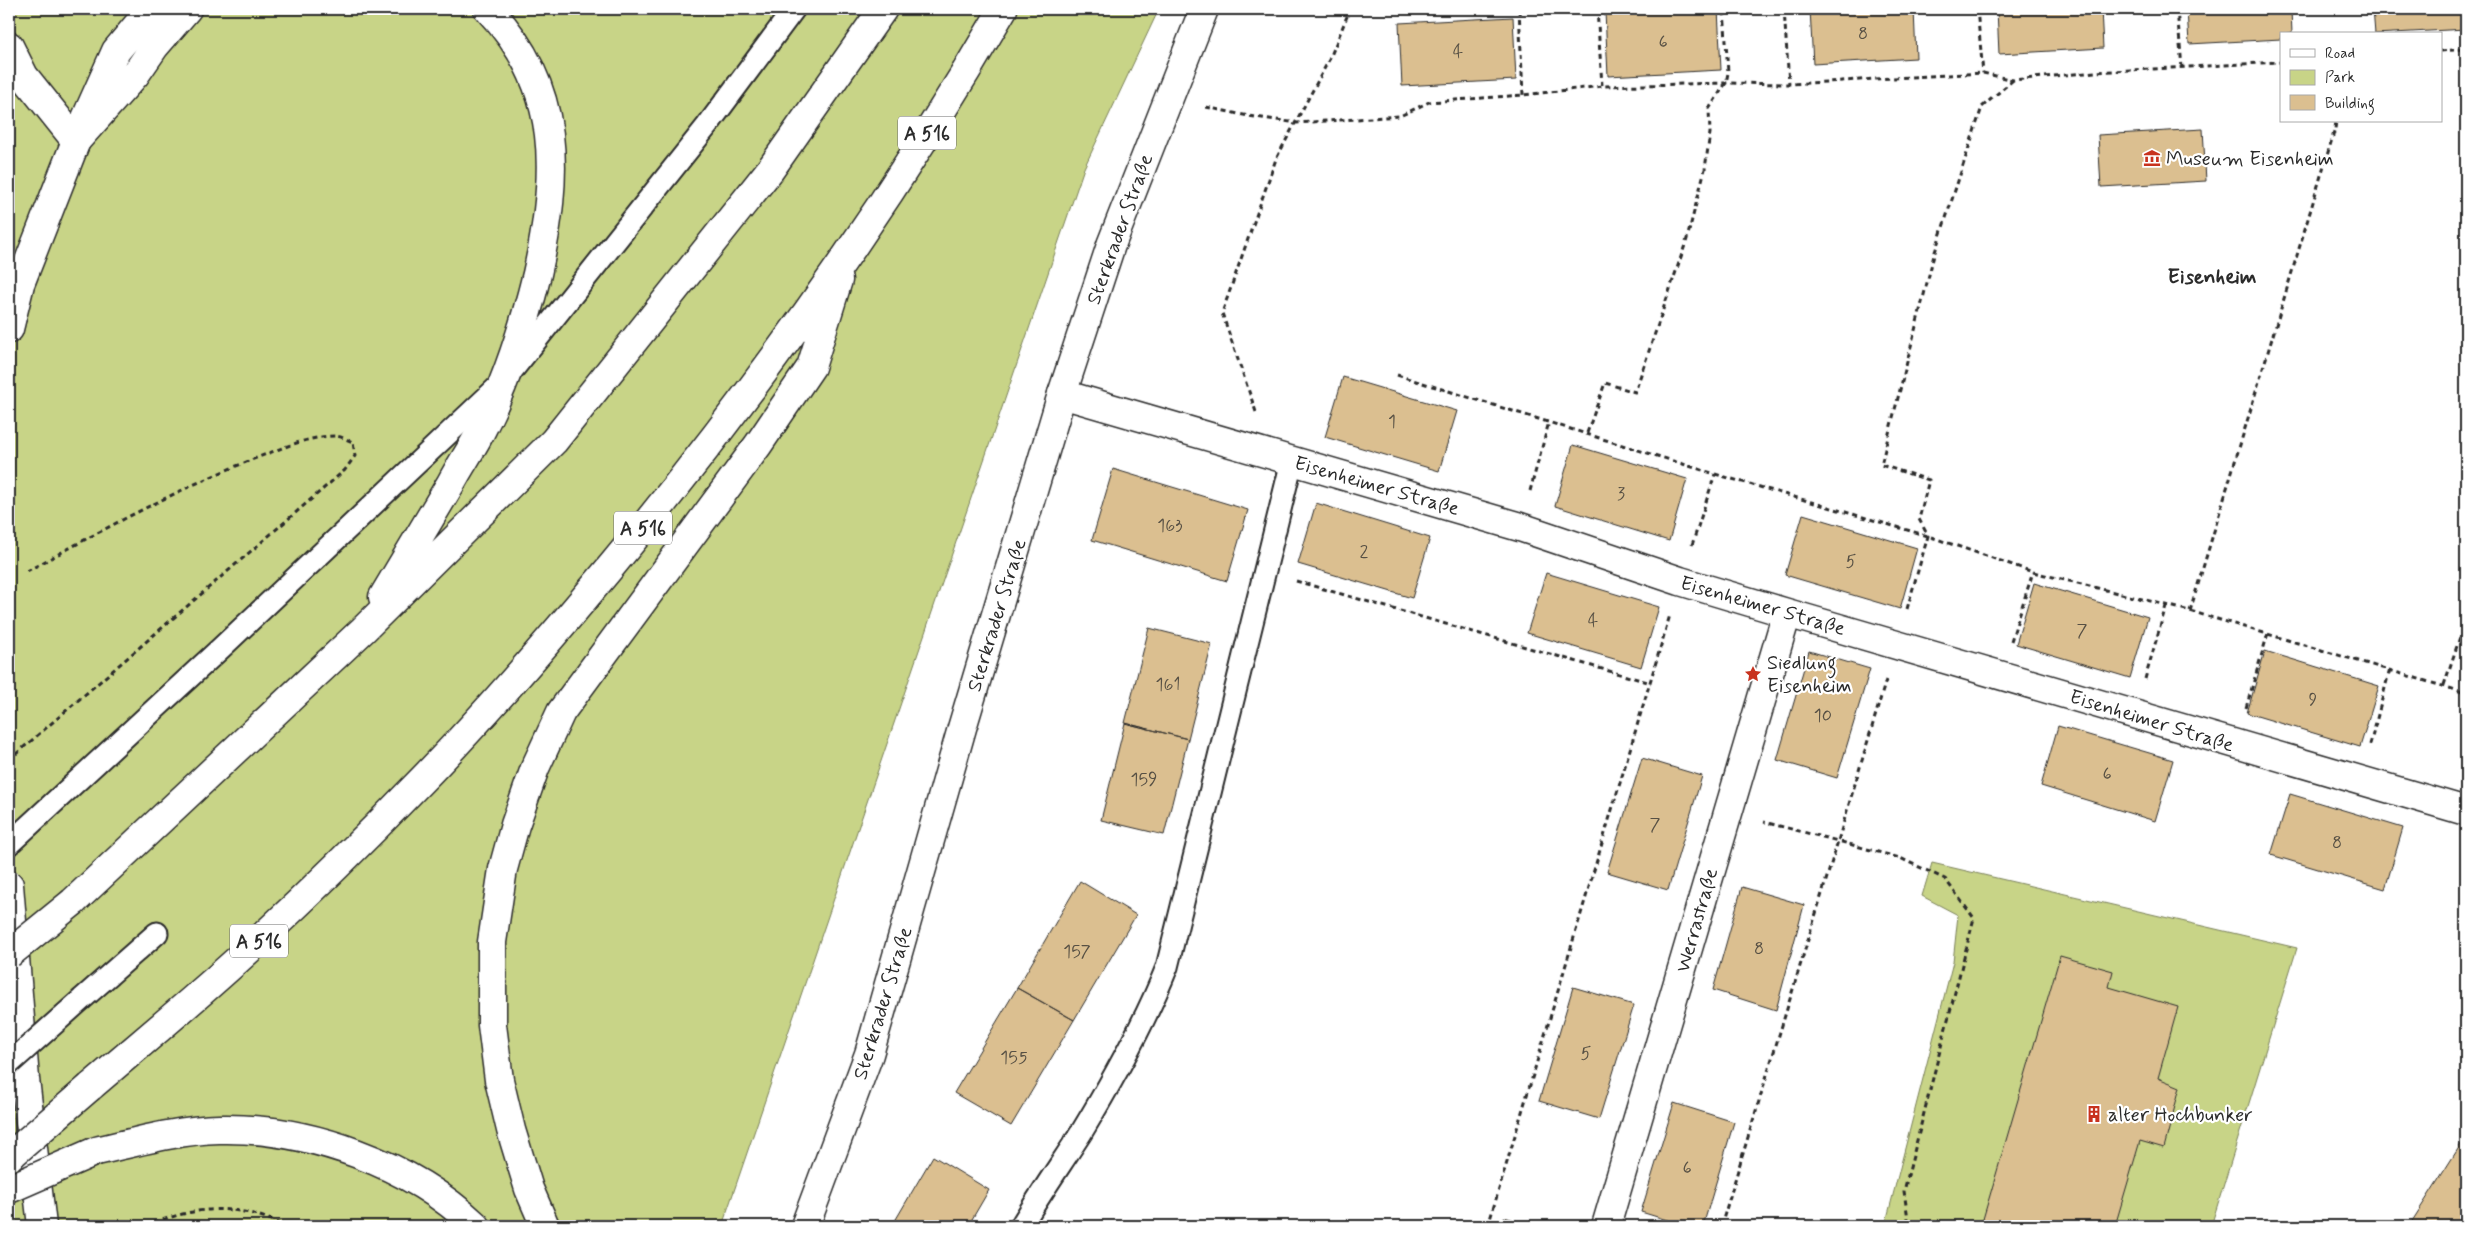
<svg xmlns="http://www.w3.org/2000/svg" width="2475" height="1235" viewBox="0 0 2475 1235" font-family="Mynerve,sans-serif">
	<rect width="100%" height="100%" fill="#fff"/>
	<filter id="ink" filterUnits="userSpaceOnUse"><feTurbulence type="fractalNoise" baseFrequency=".02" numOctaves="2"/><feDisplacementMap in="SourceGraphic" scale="10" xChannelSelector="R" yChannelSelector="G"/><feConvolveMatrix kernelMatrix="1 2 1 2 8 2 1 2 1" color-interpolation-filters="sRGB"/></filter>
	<g filter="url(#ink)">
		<path fill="#c8d487" stroke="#7a8059" d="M9 9H1159L1084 168 722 1226H9Z
			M1932 863 2297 948 2211 1226H1885L1953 962 1958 915 1922 896Z"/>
		<path fill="#dbbf90" stroke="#2b2b2b" d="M1672 9H1718L1721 70 1608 76 1605 12Z
			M1810 9H1914L1916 58 1813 64Z
			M1997 9H2101L2103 48 1999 54Z
			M2187 9H2291L2292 34H2281V39L2189 44Z
			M2373 9H2466V29L2375 34Z
			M1513 17 1516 80 1402 86 1399 23Z
			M2203 129 2206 181 2101 187 2098 135Z
			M1343 377 1457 411 1439 471 1325 437Z
			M1573 445 1687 479 1669 541 1555 506Z
			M1113 469 1248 510 1227 581 1092 540Z
			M1316 503 1430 538 1412 598 1298 564Z
			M1803 514 1917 548 1900 609 1785 575Z
			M1546 573 1659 607 1641 667 1527 633Z
			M2034 583 2148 617 2130 678 2016 644Z
			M1149 628 1212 644 1188 739 1125 723Z
			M1809 651 1870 669 1837 778 1777 760Z
			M2265 651 2379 686 2360 747 2247 713Z
			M1125 723 1188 739 1164 835 1101 820Z
			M2058 726 2173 760 2155 821 2041 786Z
			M1642 758 1702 776 1668 890 1607 872Z
			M2290 794 2403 828 2385 889 2271 855Z
			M1080 881 1136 915 1074 1020 1017 988Z
			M1742 887 1804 905 1776 1010 1713 990Z
			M2060 956 2113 971 2109 987 2178 1007 2158 1078 2180 1087 2164 1148 2140 1141 2115 1226H1981Z
			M1573 987 1634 1005 1599 1119 1539 1101Z
			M1017 988 1074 1020 1011 1126 954 1093Z
			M1674 1103 1734 1122 1703 1226H1687L1641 1212Z
			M2465 1138 2466 1226H2409Z
			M933 1156 989 1190 968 1226H892Z
			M1504 1217 1536 1226H1501Z"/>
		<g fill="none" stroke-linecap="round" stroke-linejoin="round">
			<g stroke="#2b2b2b" stroke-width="25">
				<path id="service" d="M9 844 221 648 503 382 707 126 794 9
					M82 999 157 933
					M1021 1226C1040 1194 1061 1164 1081 1133 1113 1080 1144 1025 1167 967L1292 461"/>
			</g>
			<g stroke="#2b2b2b" stroke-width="31">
				<path id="minor" d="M9 46 24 76 76 141
					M1062 394 1520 527 1680 581 1787 613 2466 811
					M1606 1226 1787 613"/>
			</g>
			<g stroke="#2b2b2b" stroke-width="31">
				<path id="tertiary" d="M805 1226 869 1054 962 728 1062 394 1111 245 1204 9"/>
			</g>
			<g stroke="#2b2b2b" stroke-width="31">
				<path id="primary" d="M9 329 20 284 76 141
					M9 885 25 1079 42 1226"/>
			</g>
			<g stroke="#2b2b2b" stroke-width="31">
				<path id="motorway" d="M86 118 116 51 151 9
					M76 141 135 75 155 46 187 9
					M383 597C406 559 428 521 451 483 461 464 474 446 483 427 508 379 524 327 537 274 559 175 563 87 488 9
					M73 902 363 630 554 441 770 170 883 9
					M90 1087C146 1039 204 992 257 942 311 892 364 840 415 787 485 716 550 640 614 563 758 389 890 204 1003 9
					M96 1151C136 1142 178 1130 219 1129 309 1127 411 1164 476 1226
					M545 1226 529 1189 511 1130 499 1080 492 1025V942L503 869 515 825 535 768 561 712 758 445 811 367 838 280"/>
			</g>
			<path stroke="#2b2b2b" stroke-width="3" stroke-dasharray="5 4" stroke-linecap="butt" d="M1519 9 1523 95
				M1597 9 1602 85
				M1784 9 1789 84
				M1977 9 1983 73
				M2177 9 2182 68
				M2441 51 2466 49
				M1206 107 1248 116 1297 123 1400 116 1429 102 1523 95 1602 86 1726 83 1789 84 1983 73 2013 80 2095 72 2281 62
				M1397 375 1715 474 1928 536 2033 572 2190 611 2466 693
				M1256 412 1222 313 1276 159 1330 58 1350 9
				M1587 433 1605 383 1635 392 1687 239 1705 169 1710 133 1709 109 1726 83 1728 73 1724 9
				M1530 491 1549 422
				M1692 545 1715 474
				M1296 581 1651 683
				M1907 609 1928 536 1919 519 1929 480 1881 465 1934 255 1982 107 2013 80
				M2190 611 2335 129 2336 121
				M2011 641 2033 572
				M2145 679 2166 606
				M1886 680 1838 841 1900 858 1945 879 1974 918 1904 1191 1909 1226
				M2444 685 2466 619
				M2246 708 2268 633
				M2370 745 2390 669
				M9 760 345 470 355 456 353 442C347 440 341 436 335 436 310 436 282 448 259 457 178 488 103 530 27 571
				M146 1226C196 1206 235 1202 285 1226
				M1488 1226 1670 615
				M1721 1226 1838 841 1764 822"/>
			<use href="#service" stroke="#fff" stroke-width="21"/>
			<use href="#minor" stroke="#fff" stroke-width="28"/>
			<use href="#tertiary" stroke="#fff" stroke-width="28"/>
			<use href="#primary" stroke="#fff" stroke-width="28"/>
			<use href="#motorway" stroke="#fff" stroke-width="28"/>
			<g stroke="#2b2b2b" stroke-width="25" stroke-linecap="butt">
				<path id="service-bridge" d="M9 1064 82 999"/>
			</g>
			<g stroke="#2b2b2b" stroke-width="31" stroke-linecap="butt">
				<path id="motorway-bridge" d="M9 954 73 902
					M9 1157 90 1087
					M9 1189 96 1151"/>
			</g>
			<use href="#service-bridge" stroke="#fff" stroke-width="21"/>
			<use href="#motorway-bridge" stroke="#fff" stroke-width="28"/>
		</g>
	</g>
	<defs>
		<g id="museum-bare" transform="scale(1.35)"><path d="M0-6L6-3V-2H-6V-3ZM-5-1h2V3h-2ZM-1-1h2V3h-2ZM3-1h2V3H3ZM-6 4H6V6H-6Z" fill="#c8321e" stroke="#fff" stroke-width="2.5" paint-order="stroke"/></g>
		<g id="sight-bare" transform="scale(1.35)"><path d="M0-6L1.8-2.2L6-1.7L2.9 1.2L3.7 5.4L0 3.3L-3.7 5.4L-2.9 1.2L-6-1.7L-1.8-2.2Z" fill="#c8321e" stroke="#fff" stroke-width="2.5" paint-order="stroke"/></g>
		<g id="building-bare" transform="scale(1.35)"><path d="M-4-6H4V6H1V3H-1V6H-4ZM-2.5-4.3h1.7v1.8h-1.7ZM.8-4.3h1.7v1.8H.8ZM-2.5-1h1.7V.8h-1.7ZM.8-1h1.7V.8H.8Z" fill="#c8321e" stroke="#fff" stroke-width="2.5" paint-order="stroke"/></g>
	</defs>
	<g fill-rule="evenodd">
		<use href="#museum-bare" x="2152" y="158"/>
		<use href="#sight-bare" x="1753" y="674"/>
		<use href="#building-bare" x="2094" y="1114"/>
	</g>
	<g text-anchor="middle" stroke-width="4.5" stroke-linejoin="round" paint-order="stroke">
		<g font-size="18" fill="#575044">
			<text x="1863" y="39">8</text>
			<text x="1663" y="47">6</text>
			<text x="1458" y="57">4</text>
			<text x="1392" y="427">1</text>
			<text x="1621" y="499">3</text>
			<text x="1170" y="531">163</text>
			<text x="1364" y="557">2</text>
			<text x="1851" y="567">5</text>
			<text x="1593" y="626">4</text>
			<text x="2082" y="636">7</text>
			<text x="1168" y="690">161</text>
			<text x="2313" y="705">9</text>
			<text x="1823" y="721">10</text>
			<text x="2107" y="779">6</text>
			<text x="1144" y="785">159</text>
			<text x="1655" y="830">7</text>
			<text x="2337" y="848">8</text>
			<text x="1759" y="954">8</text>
			<text x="1077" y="957">157</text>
			<text x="1586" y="1059">5</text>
			<text x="1014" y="1063">155</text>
			<text x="1687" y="1173">6</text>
		</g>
		<g fill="#fff" stroke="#6b6b6b" stroke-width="1">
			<rect x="898" y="116.5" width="58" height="33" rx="4"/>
			<rect x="614" y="511.5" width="58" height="33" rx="4"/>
			<rect x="230" y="924.5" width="58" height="33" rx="4"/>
		</g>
		<g font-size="19" font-weight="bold" fill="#2b2b2b">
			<text x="927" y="140">A 516</text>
			<text x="643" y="535">A 516</text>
			<text x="259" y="948">A 516</text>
		</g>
		<g font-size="20" fill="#2b2b2b" stroke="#fff" text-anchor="start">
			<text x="2166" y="165">Museum Eisenheim</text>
			<text x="1767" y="669">Siedlung<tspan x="1767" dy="23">Eisenheim</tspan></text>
			<text x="2108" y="1121">alter Hochbunker</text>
		</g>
		<g font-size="20" fill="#2b2b2b" stroke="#fff">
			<text transform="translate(1119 229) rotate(-70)" y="7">Sterkrader Straße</text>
			<text transform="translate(1377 485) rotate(16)" y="7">Eisenheimer Straße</text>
			<text transform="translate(1763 605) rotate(16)" y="7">Eisenheimer Straße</text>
			<text transform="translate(996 615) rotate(-73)" y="7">Sterkrader Straße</text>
			<text transform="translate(2152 720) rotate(17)" y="7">Eisenheimer Straße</text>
			<text transform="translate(1696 920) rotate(-74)" y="7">Werrastraße</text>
			<text transform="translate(882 1003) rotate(-73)" y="7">Sterkrader Straße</text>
		</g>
		<g font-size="21" font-weight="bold" fill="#2b2b2b" stroke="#fff">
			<text x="2212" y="283">Eisenheim</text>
		</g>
	</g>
	<rect width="2475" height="1235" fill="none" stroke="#fff" stroke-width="30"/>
	<rect x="15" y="15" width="2445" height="1205" fill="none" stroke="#2b2b2b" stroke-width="2" filter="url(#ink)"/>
	<rect x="2280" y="32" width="162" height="90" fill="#ffffff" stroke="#aaaaaa"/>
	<rect x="2290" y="49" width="25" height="8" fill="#ffffff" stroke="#aaaaaa"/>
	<text x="2325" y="58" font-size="15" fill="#2b2b2b">Road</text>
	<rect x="2290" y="70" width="25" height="15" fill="#c8d487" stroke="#aaaaaa"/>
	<text x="2325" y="82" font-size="15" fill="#2b2b2b">Park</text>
	<rect x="2290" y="95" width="25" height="15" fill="#dbbf90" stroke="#aaaaaa"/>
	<text x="2325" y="108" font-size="15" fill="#2b2b2b">Building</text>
</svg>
